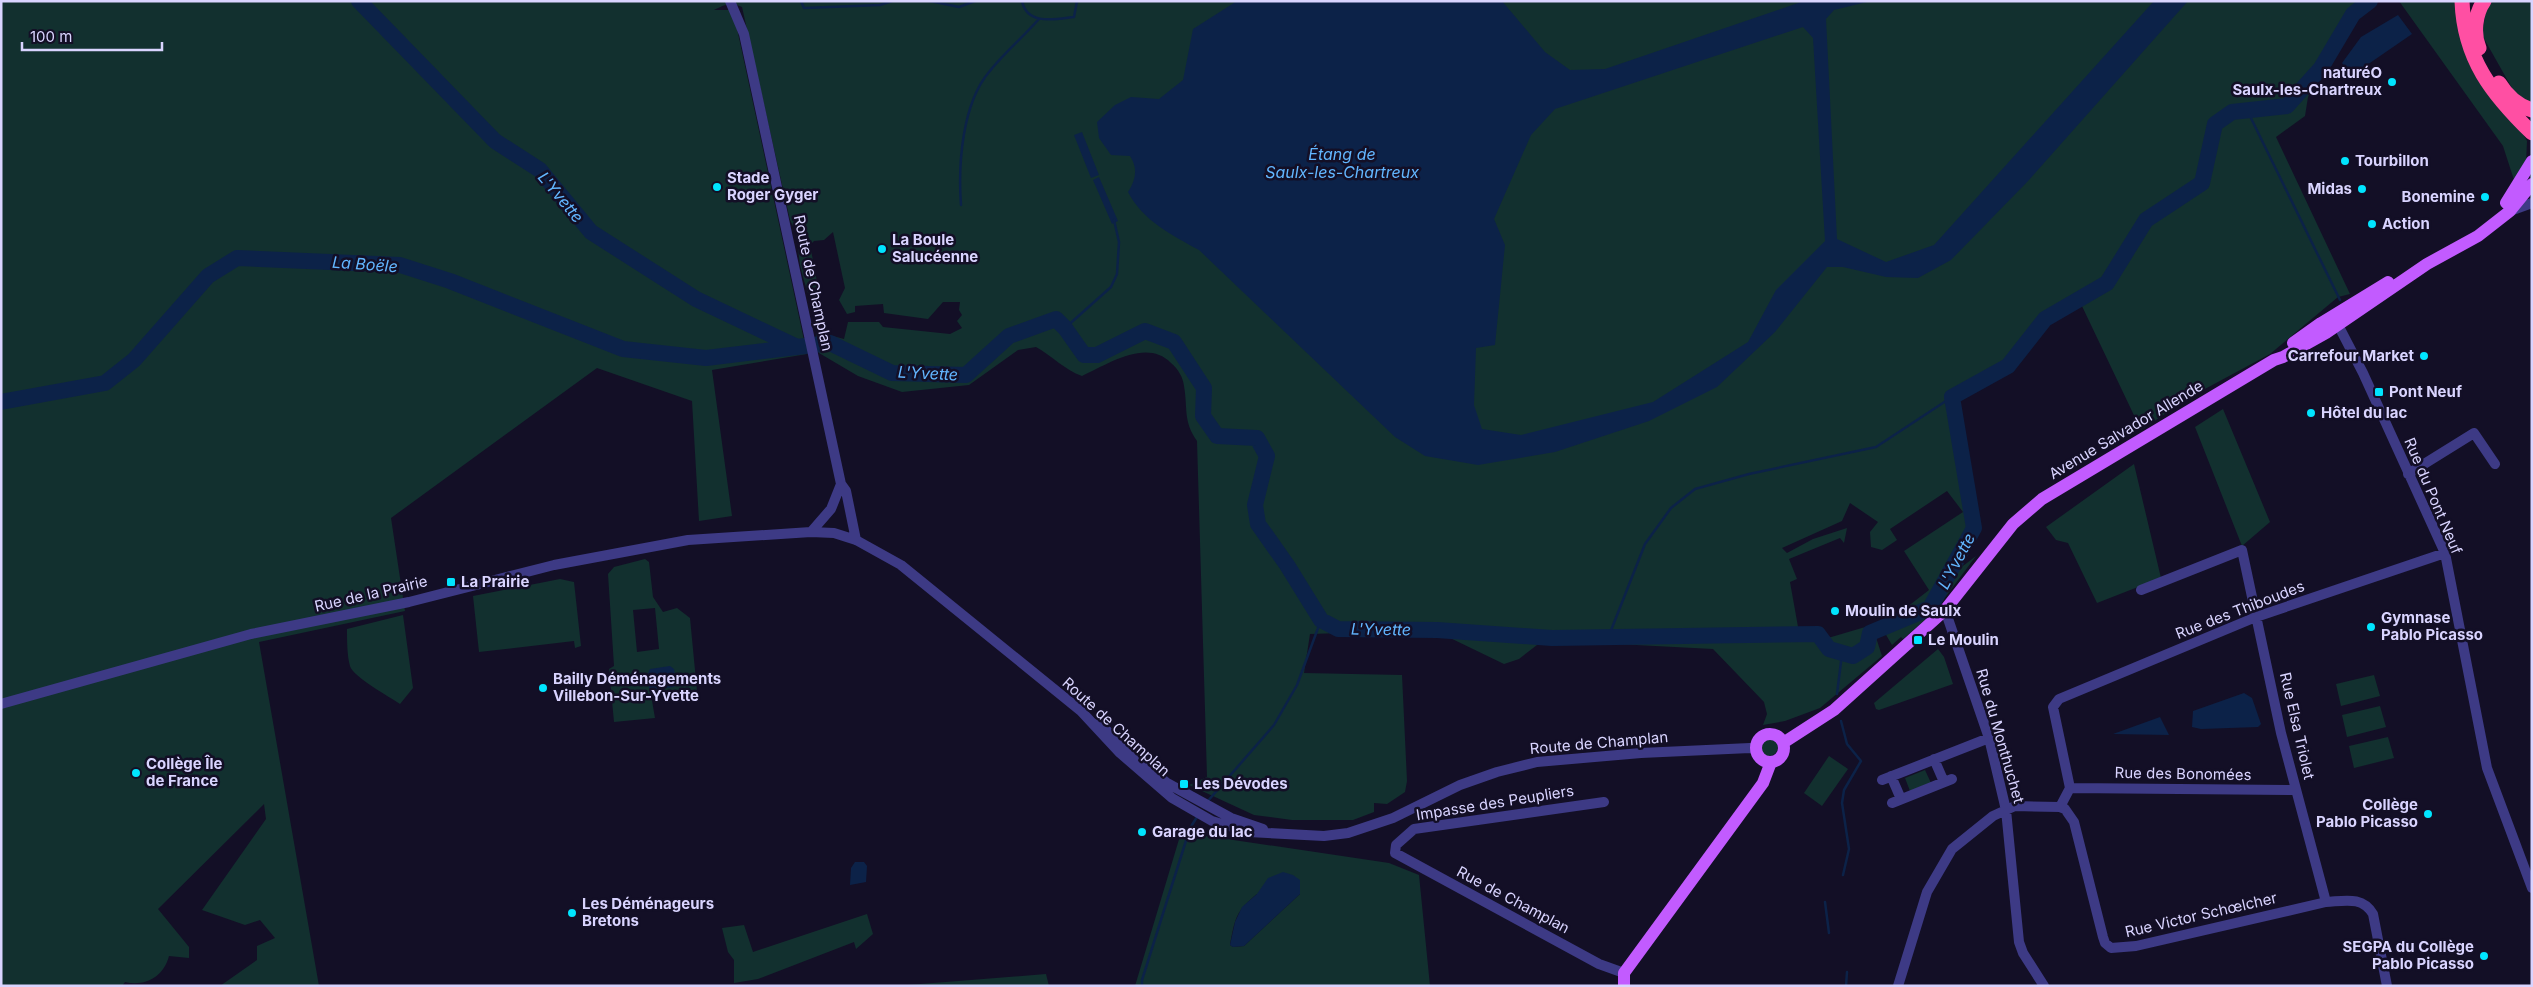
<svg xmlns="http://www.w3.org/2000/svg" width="2533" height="987" viewBox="0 0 2533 987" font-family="Inter,sans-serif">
	<rect width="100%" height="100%" fill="#130f26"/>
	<path fill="#12302f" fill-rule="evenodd" d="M1 1H2378L2357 18 2308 97 2305 116 2276 137 2350 294 2338 297 2270 354 2190 397 2141 430 2081 304 2049 321 2011 369 1957 398 1967 451 1974 514 1963 566 1976 556 1935 611 1903 639 1901 637 1892 645 1879 623 1898 614 1929 590 1904 551 1963 512 1947 491 1890 529 1897 540 1882 550 1871 547 1870 532 1878 522 1850 503 1842 521 1782 548 1787 553 1813 539 1847 528 1844 543 1840 538 1789 559 1797 579 1790 582 1800 638H1828L1872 625 1882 656 1820 708 1785 721 1763 725 1767 714 1764 702 1713 649 1559 641 1537 645 1519 659 1504 664 1444 635 1405 631 1310 634 1304 673 1402 675 1407 781 1405 792 1387 804 1374 803V812L1353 820H1292L1254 815 1189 785 1207 777 1197 441C1183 421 1188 409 1184 386 1183 377 1178 369 1171 363 1147 338 1108 364 1082 376 1065 370 1052 356 1036 347L1018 350 969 385 902 392 858 376 819 353 816 333H822L844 339 848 322H879L883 327 950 334 962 328 957 321 962 315 959 310 960 302H943L928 319 884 313 883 304 855 306V312L847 314 839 300 845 288 833 232 824 240 814 241 810 245 822 308 817 313 814 311C814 302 809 298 807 290 800 269 795 248 801 228L797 224 793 226 790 220 742 7C731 2 725 4 714 10H733L807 354 712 370 732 516 699 521 692 401 597 368 391 518 405 611 259 642 319 986H220L257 960V946L275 938 260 920 245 925 202 910 266 819 264 804 158 909 189 947V958L169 956C164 976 146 987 125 982L122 986H1Z
		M2399 1H2457L2458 18 2527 141 2526 163 2514 180 2503 146Z
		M2492 1H2532V106L2517 97 2482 35 2486 9Z
		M2223 409 2270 522 2242 546 2195 427Z
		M2134 464 2161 578 2097 603 2068 543 2056 540 2046 527Z
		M645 559 649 562 653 597 663 612 677 608 690 618 697 691 691 698 690 690 651 695 655 718 614 722 609 669 614 666 608 574 614 567ZM655 608 659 649 637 652 633 610Z
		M560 579 574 582 581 646 575 648 574 641 479 652 473 596Z
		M403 615 413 688 400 704C390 697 353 677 350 666 347 655 347 640 347 629Z
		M1938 649 1944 657 1953 684 1879 710 1876 709 1874 703Z
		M2374 675 2380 696 2341 706 2336 684Z
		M2380 706 2386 727 2347 737 2342 715Z
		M2388 737 2394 758 2354 768 2349 746Z
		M1760 747a9 9 0 1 1 18 0a9 9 0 1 1-18 0Z
		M1829 756 1848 769 1822 806 1804 793Z
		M1925 770 1931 783 1910 791 1905 778Z
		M1183 826 1200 835 1389 863 1419 875 1430 986H1135ZM1257 894H1300L1244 946 1233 947 1230 945C1235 918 1236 911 1257 894Z
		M867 914 873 934 856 949 854 942 758 979 734 983V960L728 952 722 928 744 925 753 952Z
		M1046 974 1049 986H895Z"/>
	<path fill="#0c2248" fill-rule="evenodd" d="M1237 1H1502L1545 52 1570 70 1605 69 1804 1H1871L1834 10 1826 19 1837 239 1886 262 1934 245 2154 1H2188L2029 180 1951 260 1918 278 1886 277 1843 267H1827L1775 332 1717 387 1649 421 1555 452 1478 465 1425 456 1395 437 1199 250C1172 235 1143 221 1128 192 1136 180 1138 168 1130 156L1111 155 1099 138 1097 122 1115 105 1131 97 1159 99 1183 80 1193 29ZM1803 27 1813 38 1825 241 1776 290 1748 342 1653 402 1521 435 1482 429 1474 405 1476 348 1495 345 1505 245 1494 219 1531 135 1555 109Z
		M2398 15 2412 34 2351 76 2342 63 2361 37Z
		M1082 132 1099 175 1091 178 1074 135Z
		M1099 177 1118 221 1112 224 1093 180Z
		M670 666 674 669 676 683 674 687 652 690 649 688 648 673 650 669Z
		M2244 693 2252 698 2261 724 2258 727 2201 729 2192 727 2193 711Z
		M2160 717 2169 735 2113 734Z
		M855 862H864L867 866 866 882 850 885 851 868Z
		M1283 872 1293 875 1300 880V894L1244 946 1233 947 1230 945 1235 922 1242 907 1257 894 1268 878Z"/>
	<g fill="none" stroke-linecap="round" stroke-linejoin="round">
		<path stroke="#0c2248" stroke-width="2.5" d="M801 1 804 8 880 5 892 1
			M930 1 959 7 975 1
			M1022 1C1027 26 1056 19 1074 17L1077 1
			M2247 110 2340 300
			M961 205C958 165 962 104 989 72 1004 53 1023 37 1039 19
			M1065 328 1111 287 1117 274 1119 242 1114 220
			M1608 638 1645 544 1671 508 1695 489 1749 474 1876 447 1952 397
			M1837 694 1842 654
			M1841 721 1847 744 1861 761 1844 790 1842 803 1849 849 1843 875
			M1207 802 1274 725 1297 685 1321 620
			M1825 902 1829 933
			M1142 986V980L1190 828 1197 817
			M1846 986 1847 972"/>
		<path stroke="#0c2248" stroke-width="16" d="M359 1 495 141 540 170 591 232 696 299 795 346
			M1 402 105 383 134 360 208 276 237 258 400 265 450 281 623 349 706 358 830 343 892 373 966 375 1009 336 1056 319 1065 328 1084 355H1097L1145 331 1174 342 1204 388 1203 416 1217 436 1257 438 1267 456 1255 505 1258 524 1287 565 1321 620 1338 629 1437 630 1552 638 1818 634 1829 649 1853 656 1867 647 1870 633 1930 608 1974 528 1952 397 2008 366 2045 319 2107 283 2146 220 2202 183 2215 124 2232 112 2287 106 2321 68 2353 14 2370 1"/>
		<path stroke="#3d3a85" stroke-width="10" d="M730 1 744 34 841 484 846 491 856 540
			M2510 211 2532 203
			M2335 319 2363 373 2445 553 2487 768 2532 888
			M2408 474 2474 433 2495 464
			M811 532 831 509 841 484
			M2141 590 2242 550 2281 733 2326 902
			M1945 610 1989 738 2006 810 2019 942 2023 953 2044 986
			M1 704 251 634 409 602 554 565 688 540 811 532 834 533 856 540 901 565 1081 711 1120 753 1172 798 1212 821 1249 832 1324 836 1348 833 1393 818 1460 785 1497 772 1537 762 1641 753 1750 748 1756 750
			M1098 723 1167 783 1231 818 1263 829
			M1934 759 1944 782
			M1891 776 1901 799
			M1882 780 1989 738
			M2070 788 2296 790
			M1604 802 1414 829 1396 845 1395 853 1599 964 1624 973
			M1892 803 1952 779
			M2060 807 2070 788 2053 707 2059 699 2256 617 2445 553
			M1898 986 1927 892 1952 849 1993 816 2006 810 2015 806 2060 807 2065 809 2074 822 2103 937 2105 943 2111 948 2136 946 2326 902C2345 901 2362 896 2373 914L2387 986"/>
		<path stroke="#c25bff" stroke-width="12" d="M2506 203 2532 161
			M2293 343 2321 323 2388 282
			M1756 748a14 14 0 1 1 28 0a14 14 0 1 1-28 0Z
			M1783 743 1834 710 1945 610 2013 524 2042 499 2274 360 2283 357 2326 333 2427 264 2478 236 2510 211 2532 184
			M1624 986V973L1763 783 1771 762"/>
		<path stroke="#ff4fa3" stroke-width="15" d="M2462 1C2464 59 2492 94 2532 133
			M2479 48C2473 34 2475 14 2484 1
			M2499 83C2507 96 2518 106 2532 110"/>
	</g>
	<g fill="#00e5ff" stroke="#130f26" stroke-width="2">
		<circle cx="2392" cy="82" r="5"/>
		<circle cx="2345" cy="161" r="5"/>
		<circle cx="717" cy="187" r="5"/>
		<circle cx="2362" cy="189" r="5"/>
		<circle cx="2485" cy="197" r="5"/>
		<circle cx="2372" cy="224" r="5"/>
		<circle cx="882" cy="249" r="5"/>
		<circle cx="2424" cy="356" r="5"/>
		<rect x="2374" y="387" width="10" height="10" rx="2.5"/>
		<circle cx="2311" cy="413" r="5"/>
		<rect x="446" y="577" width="10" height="10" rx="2.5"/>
		<circle cx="1835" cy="611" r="5"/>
		<circle cx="2371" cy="627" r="5"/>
		<rect x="1913" y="635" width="10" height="10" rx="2.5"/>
		<circle cx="543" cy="688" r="5"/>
		<circle cx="136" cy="773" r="5"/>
		<rect x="1179" y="779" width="10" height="10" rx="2.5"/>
		<circle cx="2428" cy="814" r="5"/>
		<circle cx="1142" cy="832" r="5"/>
		<circle cx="572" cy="913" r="5"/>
		<circle cx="2484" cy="956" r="5"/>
	</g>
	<g text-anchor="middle" stroke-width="5" stroke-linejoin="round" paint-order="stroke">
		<g font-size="15" font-weight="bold" fill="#d9d4ff" stroke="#130f26" text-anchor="start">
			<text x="2382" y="78" text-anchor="end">naturéO<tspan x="2382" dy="17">Saulx-les-Chartreux</tspan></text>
			<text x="2355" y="166">Tourbillon</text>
			<text x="727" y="183">Stade<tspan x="727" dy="17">Roger Gyger</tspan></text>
			<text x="2352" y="194" text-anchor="end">Midas</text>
			<text x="2475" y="202" text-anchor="end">Bonemine</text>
			<text x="2382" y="229">Action</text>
			<text x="892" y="245">La Boule<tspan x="892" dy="17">Salucéenne</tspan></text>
			<text x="2414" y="361" text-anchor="end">Carrefour Market</text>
			<text x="2389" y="397">Pont Neuf</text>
			<text x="2321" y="418">Hôtel du lac</text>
			<text x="461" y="587">La Prairie</text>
			<text x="1845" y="616">Moulin de Saulx</text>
			<text x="2381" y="623">Gymnase<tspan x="2381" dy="17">Pablo Picasso</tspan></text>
			<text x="1928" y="645">Le Moulin</text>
			<text x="553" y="684">Bailly Déménagements<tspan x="553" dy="17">Villebon-Sur-Yvette</tspan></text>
			<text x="146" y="769">Collège Île<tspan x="146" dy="17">de France</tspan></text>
			<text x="1194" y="789">Les Dévodes</text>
			<text x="2418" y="810" text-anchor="end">Collège<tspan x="2418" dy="17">Pablo Picasso</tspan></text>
			<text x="1152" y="837">Garage du lac</text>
			<text x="582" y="909">Les Déménageurs<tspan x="582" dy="17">Bretons</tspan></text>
			<text x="2474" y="952" text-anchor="end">SEGPA du Collège<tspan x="2474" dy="17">Pablo Picasso</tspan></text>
		</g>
		<g font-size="15" fill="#d9d4ff" stroke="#130f26">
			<text transform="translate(813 283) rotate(78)" y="5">Route de Champlan</text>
			<text transform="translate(2126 430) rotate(-31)" y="5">Avenue Salvador Allende</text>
			<text transform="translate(2433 496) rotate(67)" y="5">Rue du Pont Neuf</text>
			<text transform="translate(371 594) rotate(-13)" y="5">Rue de la Prairie</text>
			<text transform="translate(2240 610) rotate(-21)" y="5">Rue des Thiboudes</text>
			<text transform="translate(2297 726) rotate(77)" y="5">Rue Elsa Triolet</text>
			<text transform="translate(1116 727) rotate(42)" y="5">Route de Champlan</text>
			<text transform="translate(2000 736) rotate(74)" y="5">Rue du Monthuchet</text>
			<text transform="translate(1599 743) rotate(-5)" y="5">Route de Champlan</text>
			<text transform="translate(2183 774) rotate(1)" y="5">Rue des Bonomées</text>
			<text transform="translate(1495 803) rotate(-9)" y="5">Impasse des Peupliers</text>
			<text transform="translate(1513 900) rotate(28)" y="5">Rue de Champlan</text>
			<text transform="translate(2201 915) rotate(-13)" y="5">Rue Victor Schœlcher</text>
		</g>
		<g font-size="16" font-style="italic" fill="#62b6ff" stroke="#130f26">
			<text x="1342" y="160">Étang de<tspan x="1342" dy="18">Saulx-les-Chartreux</tspan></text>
			<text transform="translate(561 197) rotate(50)" y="6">L'Yvette</text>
			<text transform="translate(365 264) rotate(4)" y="6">La Boële</text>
			<text transform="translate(928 373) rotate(3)" y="6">L'Yvette</text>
			<text transform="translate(1956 561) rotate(-62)" y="6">L'Yvette</text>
			<text transform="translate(1381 629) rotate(1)" y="6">L'Yvette</text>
		</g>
	</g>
	<rect width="2533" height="987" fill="none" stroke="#d9d4ff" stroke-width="5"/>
	<path d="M22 42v8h140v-8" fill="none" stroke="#d9d4ff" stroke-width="2.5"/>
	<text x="30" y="42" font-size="15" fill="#d9d4ff" stroke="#130f26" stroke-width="4" paint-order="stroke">100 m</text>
</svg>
